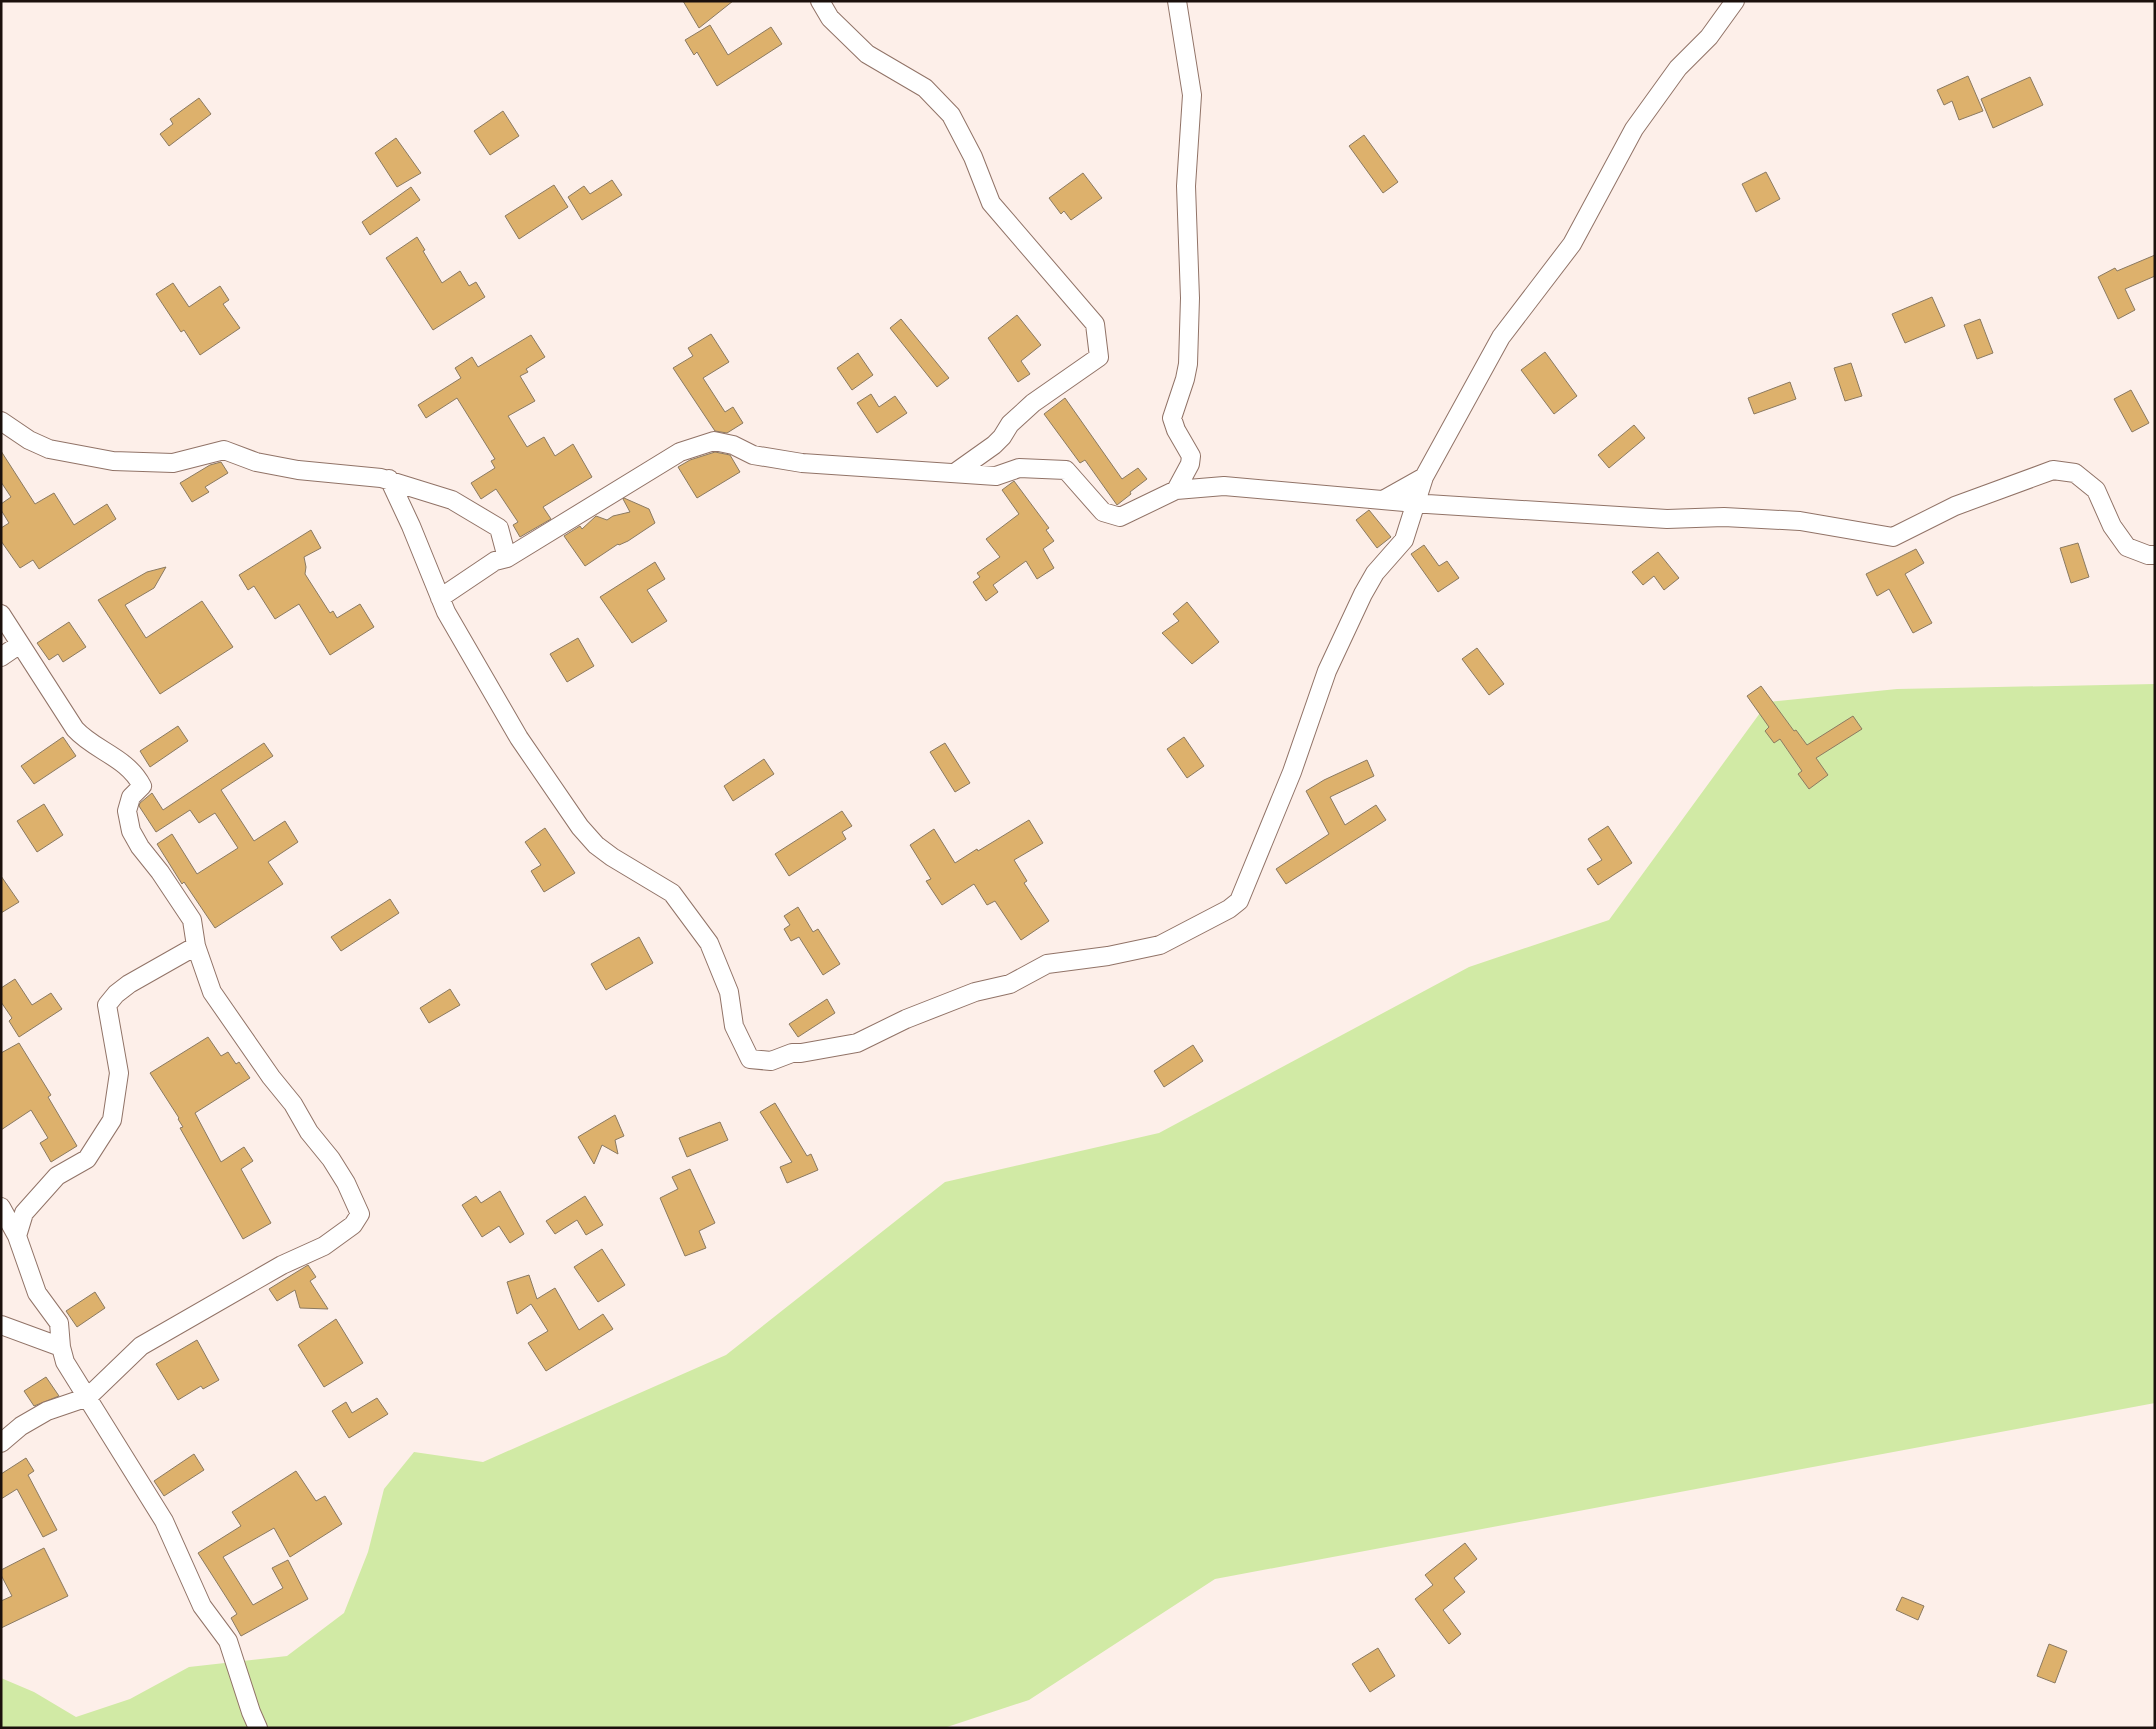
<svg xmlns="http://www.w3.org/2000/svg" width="2156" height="1729" viewBox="0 0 2156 1729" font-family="Poppins,sans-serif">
	<rect width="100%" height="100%" fill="#fdefe9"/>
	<path fill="#d1eaa5" d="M2155 684V1403L1215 1579 1029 1700 944 1728H1V1678L34 1692 76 1717 130 1699 189 1667 287 1656 344 1613 368 1552 384 1489 414 1452 483 1462 726 1355 945 1182 1159 1133 1469 967 1609 920 1768 702 1897 689Z"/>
	<path fill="#ddb16c" stroke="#8b7a61" d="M683 1H733L699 28Z
		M710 25 728 55 771 27 782 44 717 86 697 52 694 55 685 40Z
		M1968 76 1983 111 1959 120 1952 101 1944 105 1937 90Z
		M2030 77 2043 105 1993 128 1981 99Z
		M199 98 211 114 169 146 160 134 173 124 170 119Z
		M503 111 519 136 490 155 474 131Z
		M1364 135 1398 182 1383 193 1349 146Z
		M396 138 421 173 397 187 375 153Z
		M1766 172 1780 199 1756 212 1742 184Z
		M1083 173 1102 198 1071 220 1064 211 1061 214 1049 198Z
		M612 180 622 195 582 220 568 197 584 186 590 194Z
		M554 185 568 207 519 239 505 216Z
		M411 187 420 200 370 235 362 222Z
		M417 237 425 250 423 251 442 283 460 271 469 286 476 282 485 297 433 330 386 258Z
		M2155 255V276L2125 289 2135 310 2118 319 2098 277 2115 268 2117 271Z
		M173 283 189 307 220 286 229 300 223 304 240 328 200 355 184 330 181 332 156 294Z
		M1932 297 1945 326 1905 343 1892 314Z
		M1017 315 1041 345 1021 361 1030 374 1018 382 988 338Z
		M901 319 949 378 937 387 890 328Z
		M1980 319 1993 353 1977 359 1964 325Z
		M711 334 729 362 703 378 725 412 733 407 743 423 727 433 715 431 673 368 693 356 688 348Z
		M531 335 545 357 526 369 528 372 520 376 535 401 508 416 527 447 544 437 555 456 573 444 592 477 543 507 551 519 520 537 513 525 518 522 496 489 481 499 471 483 495 468 491 461 495 459 457 398 426 418 418 405 461 378 455 368 472 357 478 367Z
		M1545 352 1577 396 1554 414 1521 370Z
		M858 353 873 375 852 390 837 368Z
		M1851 363 1862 396 1845 401 1834 368Z
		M1790 382 1796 399 1754 414 1748 398Z
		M2131 390 2149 423 2132 432 2114 399Z
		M871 394 879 407 895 396 907 413 877 433 857 403Z
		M1065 398 1122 479 1138 468 1147 479 1130 492 1131 494 1117 505 1085 460 1080 463 1044 414Z
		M1634 425 1645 438 1609 468 1598 455Z
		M1 451 35 504 54 493 74 525 107 504 116 519 39 569 33 560 20 568 1 541V528L9 523 1 510V504L11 497 1 482Z
		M715 452 730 455 740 472 697 498 678 467 690 460Z
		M221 462 228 473 205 487 209 492 192 502 180 483 210 465Z
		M1014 481 1049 528 1046 530 1054 541 1043 549 1054 568 1037 579 1026 561 993 585 998 592 986 601 973 582 980 577 977 573 1000 557 986 539 1019 514 1002 490Z
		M624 498 649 509 655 523 628 541 619 545 618 544 585 566 564 536 580 526 582 529 596 516 607 520 613 516 630 512 623 499Z
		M1369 510 1391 537 1377 548 1356 520Z
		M311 530 321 548 304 557 306 567 305 574 330 613 333 611 337 618 360 604 374 627 330 655 299 604 275 619 254 586 248 590 239 575Z
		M2078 543 2089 577 2071 583 2060 548Z
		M1424 545 1439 566 1447 561 1459 578 1438 592 1411 554Z
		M1916 549 1924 563 1905 574 1932 623 1913 633 1889 589 1877 596 1866 574Z
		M1658 552 1679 578 1664 590 1654 576 1643 585 1632 572Z
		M655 562 665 579 647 590 667 621 632 643 600 597Z
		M166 567 154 588 125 605 146 638 202 601 233 647 160 694 98 600 147 572Z
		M1187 602 1219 642 1192 664 1162 633 1179 621 1173 614Z
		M69 622 86 647 63 662 58 654 49 660 37 643Z
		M578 638 594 666 567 682 550 654Z
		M1477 648 1504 684 1489 695 1462 659Z
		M1761 686 1794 731 1796 730 1807 745 1853 716 1862 729 1816 758 1828 775 1809 789 1798 774 1802 771 1780 739 1774 743 1765 731 1769 727 1747 696Z
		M178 726 188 741 150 767 140 751Z
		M63 737 76 756 34 784 21 766Z
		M1184 737 1204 766 1187 778 1167 749Z
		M264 743 273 756 221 790 254 841 285 821 298 842 268 862 283 884 215 928 184 882 182 884 157 844 172 834 197 874 238 848 215 813 199 823 190 810 156 832 139 806 140 803 152 793 163 810Z
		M945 743 970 783 955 792 930 752Z
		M764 759 774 774 733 801 724 786Z
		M1367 760 1374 776 1330 797 1345 825 1376 805 1386 820 1286 884 1276 869 1329 834 1306 791 1324 780Z
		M44 804 63 835 37 852 17 821Z
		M842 811 852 826 842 832 846 839 789 876 775 854Z
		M1029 820 1043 843 1014 860 1027 881 1024 883 1049 921 1021 940 995 901 987 905 974 884 942 905 926 881 931 879 910 845 934 829 955 863 977 849 978 851Z
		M1608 826 1632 863 1598 885 1587 869 1602 860 1588 839Z
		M545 828 575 873 544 892 531 871 541 865 525 842Z
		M1 876 19 902 1 913Z
		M390 899 399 913 341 951 331 937Z
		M798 907 813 932 818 929 840 964 823 975 799 937 791 941 784 929 790 925 784 916Z
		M639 937 653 963 606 990 591 964Z
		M15 979 32 1005 51 993 62 1009 19 1037 9 1021 12 1018 1 1002V988Z
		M450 989 460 1005 429 1023 420 1008Z
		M827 999 835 1013 798 1037 789 1024Z
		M208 1037 221 1056 228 1052 236 1064 239 1062 250 1078 195 1113 221 1162 244 1147 253 1161 241 1169 271 1223 243 1239 180 1128 183 1127 178 1119 179 1118 150 1073Z
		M19 1043 51 1095 48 1097 77 1146 51 1162 40 1143 48 1138 31 1110 1 1130V1053Z
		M1193 1045 1203 1061 1164 1087 1154 1071Z
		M775 1103 807 1156 811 1154 818 1170 787 1183 780 1167 792 1162 760 1112Z
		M615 1115 624 1136 615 1140 618 1154 602 1145 594 1164 578 1137Z
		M720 1122 728 1140 687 1157 679 1138Z
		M690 1169 715 1223 699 1231 706 1248 685 1256 660 1198 678 1189 672 1177Z
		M500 1191 524 1234 510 1243 499 1226 482 1237 462 1205 476 1196 481 1203Z
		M585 1196 603 1225 586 1235 577 1220 555 1234 546 1221Z
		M602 1249 625 1285 598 1302 574 1267Z
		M308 1265 316 1277 310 1281 328 1309 300 1308 295 1290 277 1301 269 1289Z
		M529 1275 537 1299 555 1288 579 1330 603 1314 613 1329 546 1371 528 1343 548 1331 531 1304 517 1314 507 1282Z
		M95 1292 105 1308 77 1327 66 1311Z
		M336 1319 363 1363 324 1387 298 1345Z
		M197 1340 219 1380 203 1389 201 1386 178 1400 156 1364Z
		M46 1377 59 1396 34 1406 24 1391Z
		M377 1398 388 1414 349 1438 332 1411 346 1402 352 1413Z
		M194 1454 204 1470 164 1496 154 1481Z
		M26 1458 34 1471 28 1475 57 1530 43 1537 17 1489 1 1499V1474Z
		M296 1471 316 1501 325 1496 342 1524 290 1557 274 1528 223 1557 253 1605 283 1588 272 1568 288 1560 308 1599 241 1636 231 1618 237 1614 198 1553 241 1526 232 1512Z
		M1465 1543 1477 1559 1454 1578 1465 1592 1443 1610 1461 1634 1449 1644 1415 1599 1433 1585 1425 1575Z
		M44 1548 68 1596 1 1628V1601L12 1596 1 1575V1570Z
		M1902 1597 1924 1606 1918 1620 1896 1610Z
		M2049 1644 2067 1651 2055 1683 2037 1676Z
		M1378 1648 1395 1676 1370 1692 1352 1664Z"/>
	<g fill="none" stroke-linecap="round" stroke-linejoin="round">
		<g stroke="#917367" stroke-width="20">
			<path id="minor" d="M820 1 830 18 867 54 925 88 951 115 973 157 991 203 1095 324 1099 357 1033 403 1010 424 1002 437 994 445 956 472
				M1 421 29 440 49 449 113 461 173 463 224 450 256 462 298 470 381 478 452 500 499 528 507 558 680 452 714 441 733 445 753 455 802 463 996 476 1019 468 1066 470 1103 512 1120 517 1176 490 1224 486 1427 504 1667 519 1724 517 1800 521 1893 537 1955 506 2053 470 2075 473 2096 490 2112 526 2127 547 2148 555H2155
				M389 479 411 526 446 612 519 738 580 827 596 845 612 857 672 893 709 943 729 992 734 1026 750 1059 771 1061 792 1053H801L857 1043 906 1019 975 992 1010 984 1047 964 1108 956 1160 945 1229 909 1239 901 1292 772 1327 671 1363 594 1375 573 1404 540 1424 477 1501 337 1572 244 1634 129 1678 68 1709 37 1735 1
				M1176 490 1190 464 1191 456 1176 430 1172 418 1185 379 1188 364 1190 298 1186 186 1192 95 1177 1
				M1383 500 1424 477
				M440 598 495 561 507 558
				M1 614 75 729C95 751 127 757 142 786L131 797 127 811 131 831 140 847 160 872 192 920 196 946 129 984 116 994 107 1005 119 1073 112 1120 87 1159 57 1176 24 1213 17 1236
				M1 657 20 644
				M1 1207 17 1236 37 1293 59 1323 61 1347 65 1362 164 1521 202 1606 228 1641 251 1712 258 1728
				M1 1325 61 1347
				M1 1443 21 1426 47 1411 88 1397 141 1346 282 1265 324 1246 353 1225 360 1214 346 1183 331 1159 309 1132 293 1104 271 1077 212 992 196 946"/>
		</g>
		<use href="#minor" stroke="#fff" stroke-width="18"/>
	</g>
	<rect width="2156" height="1729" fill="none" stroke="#1b100c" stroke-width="5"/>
</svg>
